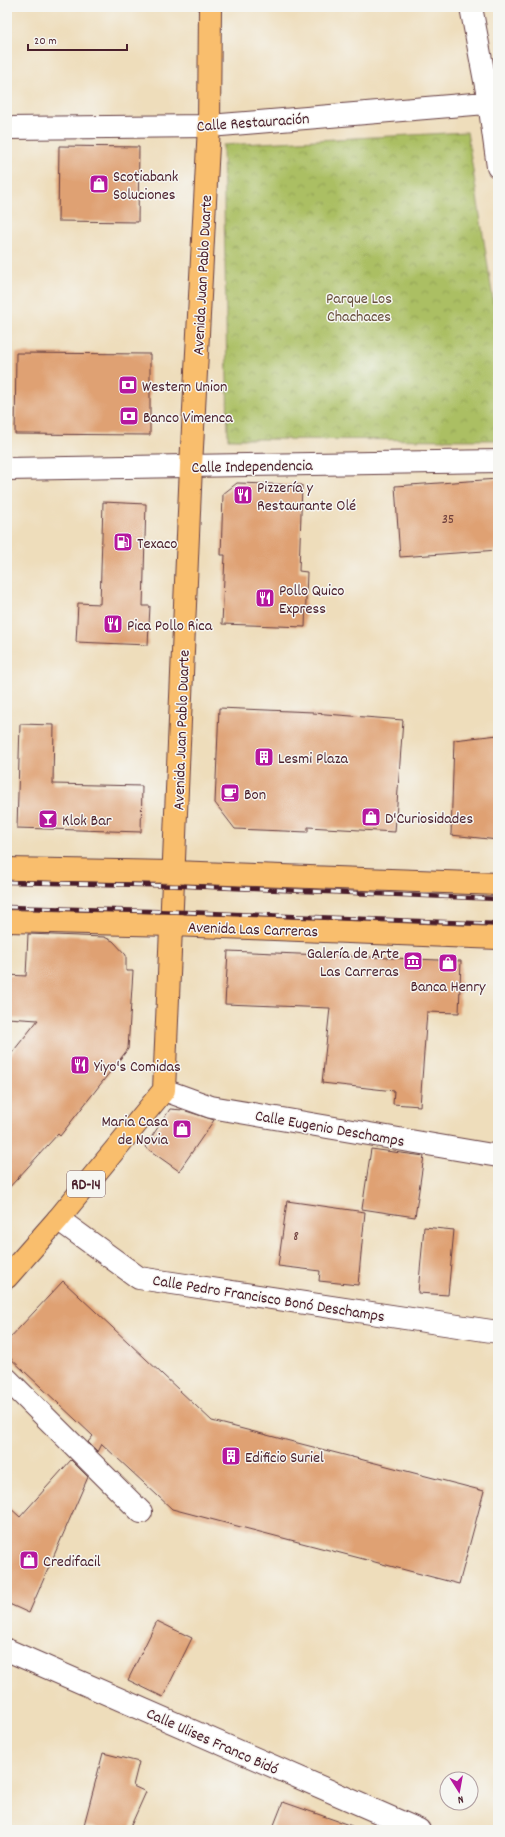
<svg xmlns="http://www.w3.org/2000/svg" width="505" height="1837" viewBox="0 0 505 1837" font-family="Dekko,sans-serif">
	<defs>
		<pattern id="park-crowns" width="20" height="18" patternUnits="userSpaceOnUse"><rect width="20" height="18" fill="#abbf64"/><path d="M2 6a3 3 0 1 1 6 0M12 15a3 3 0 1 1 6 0" fill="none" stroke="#8d9b53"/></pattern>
	</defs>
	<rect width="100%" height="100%" fill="#f6f6f2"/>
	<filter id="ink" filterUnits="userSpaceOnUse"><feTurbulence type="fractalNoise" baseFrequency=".025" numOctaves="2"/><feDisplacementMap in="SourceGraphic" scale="8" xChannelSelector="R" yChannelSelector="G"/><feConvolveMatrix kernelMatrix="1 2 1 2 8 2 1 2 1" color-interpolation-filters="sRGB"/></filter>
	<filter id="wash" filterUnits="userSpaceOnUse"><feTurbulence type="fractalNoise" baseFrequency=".012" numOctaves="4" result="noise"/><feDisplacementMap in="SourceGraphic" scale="16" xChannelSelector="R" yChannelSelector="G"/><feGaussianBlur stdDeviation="0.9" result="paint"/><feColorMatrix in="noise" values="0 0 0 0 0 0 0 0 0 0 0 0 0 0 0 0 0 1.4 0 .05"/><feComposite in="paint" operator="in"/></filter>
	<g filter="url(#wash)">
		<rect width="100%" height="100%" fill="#edb"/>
		<path fill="url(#park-crowns)" stroke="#7a6f48" d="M467 132 498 331V440L228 439 223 145Z"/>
		<g id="blocks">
			<path fill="#dfa173" d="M59 146 139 147 138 222 58 221Z
				M16 353 150 354V435L15 434Z
				M498 479V550L400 557 395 486Z
				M237 483 302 485 299 571 307 572 305 627 222 624 225 555H221L223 494Z
				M103 502 146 504 143 606H150L148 645 76 642 78 603 100 604Z
				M219 708 313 712V713L403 720 395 832 308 827V832L235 829 215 803Z
				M20 724 54 725 53 784 142 786 141 832 17 828Z
				M498 735V840L451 835 454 740Z
				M28 934 104 937 113 941 126 955V971H133L128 1049 60 1136 58 1134 7 1190V1059L38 1020 7 1018V975L26 976Z
				M228 951 461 961 459 1013 427 1012 420 1106 393 1104 394 1091 322 1083 330 1008 225 1004Z
				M170 1109 183 1110 214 1120 179 1171 145 1147Z
				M371 1149 424 1156 415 1217 362 1209Z
				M287 1201 365 1212 358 1285 319 1281 320 1271 278 1266Z
				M424 1227 454 1230 448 1295 418 1293Z
				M63 1281 212 1421 484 1491 459 1584 172 1509 102 1444 98 1452 88 1442 93 1436 7 1355V1341Z
				M71 1460 88 1477 29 1613 7 1603V1505L20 1517Z
				M157 1621 192 1638 163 1697 128 1680Z
				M103 1753 139 1762 133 1786 146 1792 129 1830H106L84 1825Z
				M283 1802 352 1826V1830H272Z"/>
		</g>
	</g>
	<g filter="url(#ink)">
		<use href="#blocks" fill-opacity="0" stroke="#633c41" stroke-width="1"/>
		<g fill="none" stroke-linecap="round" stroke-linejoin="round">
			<g stroke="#633c41" stroke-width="24">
				<path id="minor" d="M471 7 489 102 498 167
					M7 128 209 126 498 102
					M7 469 498 461
					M164 1090 211 1107 498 1156
					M58 1219 139 1278 498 1332
					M7 1379 141 1512
					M7 1650 419 1830"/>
			</g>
			<g stroke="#633c41" stroke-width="24">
				<path id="major" d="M7 869 174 872 498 884
					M7 921 172 925 498 938
					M7 1277 58 1219 164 1090 191 466 209 126 210 7"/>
			</g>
			<use href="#minor" stroke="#fff" stroke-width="22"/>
			<use href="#major" stroke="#f9be6d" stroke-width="22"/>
			<g stroke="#4a1f2b" stroke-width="4.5">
				<path id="rail" d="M7 882 185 886 498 899
					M7 907 185 912 498 924"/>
			</g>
			<use href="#rail" stroke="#f6f6f2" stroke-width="3" stroke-dasharray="9" stroke-linecap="butt"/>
		</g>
	</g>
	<defs>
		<g id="shop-square" transform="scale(1)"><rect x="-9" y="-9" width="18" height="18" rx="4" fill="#b5179e" stroke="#f6f6f2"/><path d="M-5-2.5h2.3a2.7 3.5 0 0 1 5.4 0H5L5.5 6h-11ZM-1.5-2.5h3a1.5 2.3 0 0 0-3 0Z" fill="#fff"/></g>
		<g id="bank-square" transform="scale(1)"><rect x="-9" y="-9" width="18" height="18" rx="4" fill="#b5179e" stroke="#f6f6f2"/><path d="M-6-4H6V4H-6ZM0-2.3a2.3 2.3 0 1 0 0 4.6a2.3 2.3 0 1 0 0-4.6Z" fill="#fff"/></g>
		<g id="restaurant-square" transform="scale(1)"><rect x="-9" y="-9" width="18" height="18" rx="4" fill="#b5179e" stroke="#f6f6f2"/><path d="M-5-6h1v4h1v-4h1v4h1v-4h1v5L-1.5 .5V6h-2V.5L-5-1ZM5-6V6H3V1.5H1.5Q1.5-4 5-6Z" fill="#fff"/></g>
		<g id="fuel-square" transform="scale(1)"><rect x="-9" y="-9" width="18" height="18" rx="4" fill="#b5179e" stroke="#f6f6f2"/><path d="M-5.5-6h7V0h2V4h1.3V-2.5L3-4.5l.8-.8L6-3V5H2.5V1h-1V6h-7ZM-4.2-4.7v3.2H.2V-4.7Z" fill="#fff"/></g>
		<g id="building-square" transform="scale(1)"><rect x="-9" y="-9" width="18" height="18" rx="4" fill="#b5179e" stroke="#f6f6f2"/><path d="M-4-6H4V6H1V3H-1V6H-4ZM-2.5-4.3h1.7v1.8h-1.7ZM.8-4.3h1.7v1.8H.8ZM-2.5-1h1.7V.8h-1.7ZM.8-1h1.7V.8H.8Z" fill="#fff"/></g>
		<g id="cafe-square" transform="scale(1)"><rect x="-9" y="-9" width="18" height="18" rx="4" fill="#b5179e" stroke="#f6f6f2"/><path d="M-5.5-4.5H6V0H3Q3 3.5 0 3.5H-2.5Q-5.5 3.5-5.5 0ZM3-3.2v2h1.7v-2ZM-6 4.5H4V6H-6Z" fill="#fff"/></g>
		<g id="bar-square" transform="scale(1)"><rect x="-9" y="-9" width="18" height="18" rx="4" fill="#b5179e" stroke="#f6f6f2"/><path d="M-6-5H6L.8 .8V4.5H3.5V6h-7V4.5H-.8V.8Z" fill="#fff"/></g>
		<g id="museum-square" transform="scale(1)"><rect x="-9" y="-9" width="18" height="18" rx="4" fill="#b5179e" stroke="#f6f6f2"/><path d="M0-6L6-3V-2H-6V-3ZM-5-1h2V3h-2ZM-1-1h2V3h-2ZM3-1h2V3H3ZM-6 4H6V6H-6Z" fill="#fff"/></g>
	</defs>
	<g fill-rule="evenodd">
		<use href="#shop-square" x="99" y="184"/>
		<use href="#bank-square" x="128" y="385"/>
		<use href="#bank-square" x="129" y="416"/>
		<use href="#restaurant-square" x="243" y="495"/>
		<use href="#fuel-square" x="123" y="542"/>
		<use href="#restaurant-square" x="265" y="598"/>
		<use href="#restaurant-square" x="113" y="624"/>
		<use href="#building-square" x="264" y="757"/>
		<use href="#cafe-square" x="230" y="793"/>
		<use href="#shop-square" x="371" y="817"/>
		<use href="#bar-square" x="48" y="819"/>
		<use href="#museum-square" x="413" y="961"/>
		<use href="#shop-square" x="448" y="963"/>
		<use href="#restaurant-square" x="80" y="1065"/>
		<use href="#shop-square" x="182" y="1129"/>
		<use href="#building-square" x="231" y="1456"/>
		<use href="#shop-square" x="29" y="1560"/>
	</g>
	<g text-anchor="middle" stroke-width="3" stroke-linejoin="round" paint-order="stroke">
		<g font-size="14" fill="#6f403d">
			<text x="448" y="523">35</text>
			<text x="296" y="1240">8</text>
		</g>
		<rect fill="#f6f6f2" stroke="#7e6067" stroke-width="1" x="67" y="1171" width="38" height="26" rx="3"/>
		<g font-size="15" font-weight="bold" fill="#4a1f2b">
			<text x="86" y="1189">RD-14</text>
		</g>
		<g font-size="16" fill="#4a1f2b" stroke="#f6f6f2">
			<text transform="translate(253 121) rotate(-4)" y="6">Calle Restauración</text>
			<text transform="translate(201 275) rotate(-87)" y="6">Avenida Juan Pablo Duarte</text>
			<text transform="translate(252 465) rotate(-1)" y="6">Calle Independencia</text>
			<text transform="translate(180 730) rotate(-88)" y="6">Avenida Juan Pablo Duarte</text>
			<text transform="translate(253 928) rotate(2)" y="6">Avenida Las Carreras</text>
			<text transform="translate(330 1127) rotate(10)" y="6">Calle Eugenio Deschamps</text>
			<text transform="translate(269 1297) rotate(9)" y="6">Calle Pedro Francisco Bonó Deschamps</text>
			<text transform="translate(213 1740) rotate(24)" y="6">Calle Ulises Franco Bidó</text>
		</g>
		<g font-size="16" fill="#4a1f2b" stroke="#f6f6f2" text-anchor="start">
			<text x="113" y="181">Scotiabank<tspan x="113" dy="18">Soluciones</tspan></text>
			<text x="142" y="391">Western Union</text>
			<text x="143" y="422">Banco Vimenca</text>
			<text x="257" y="492">Pizzería y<tspan x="257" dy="18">Restaurante Olé</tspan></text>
			<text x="137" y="548">Texaco</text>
			<text x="279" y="595">Pollo Quico<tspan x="279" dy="18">Express</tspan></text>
			<text x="127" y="630">Pica Pollo Rica</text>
			<text x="278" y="763">Lesmi Plaza</text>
			<text x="244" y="799">Bon</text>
			<text x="385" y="823">D'Curiosidades</text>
			<text x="62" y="825">Klok Bar</text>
			<text x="399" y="958" text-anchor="end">Galería de Arte<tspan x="399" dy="18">Las Carreras</tspan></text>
			<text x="448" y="991" text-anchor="middle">Banca Henry</text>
			<text x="94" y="1071">Yiyo's Comidas</text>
			<text x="168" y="1126" text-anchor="end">Maria Casa<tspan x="168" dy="18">de Novia</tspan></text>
			<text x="245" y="1462">Edificio Suriel</text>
			<text x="43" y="1566">Credifacil</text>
		</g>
		<g font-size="16" fill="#674f3c" stroke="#f6f6f2">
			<text x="359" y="303">Parque Los<tspan x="359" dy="18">Chachaces</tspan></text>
		</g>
	</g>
	<rect width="505" height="1837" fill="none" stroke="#f6f6f2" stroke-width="24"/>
	<g transform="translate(459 1791) rotate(169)"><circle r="19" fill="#f6f6f2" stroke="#b1a0a2"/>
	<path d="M0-3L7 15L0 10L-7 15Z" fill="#b5179e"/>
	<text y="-6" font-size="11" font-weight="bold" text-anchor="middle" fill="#4a1f2b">N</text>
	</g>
	<path d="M28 44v6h99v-6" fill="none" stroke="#4a1f2b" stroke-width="2"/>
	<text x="34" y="44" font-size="12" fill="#4a1f2b" stroke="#f6f6f2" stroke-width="3" paint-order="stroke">20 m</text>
</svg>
